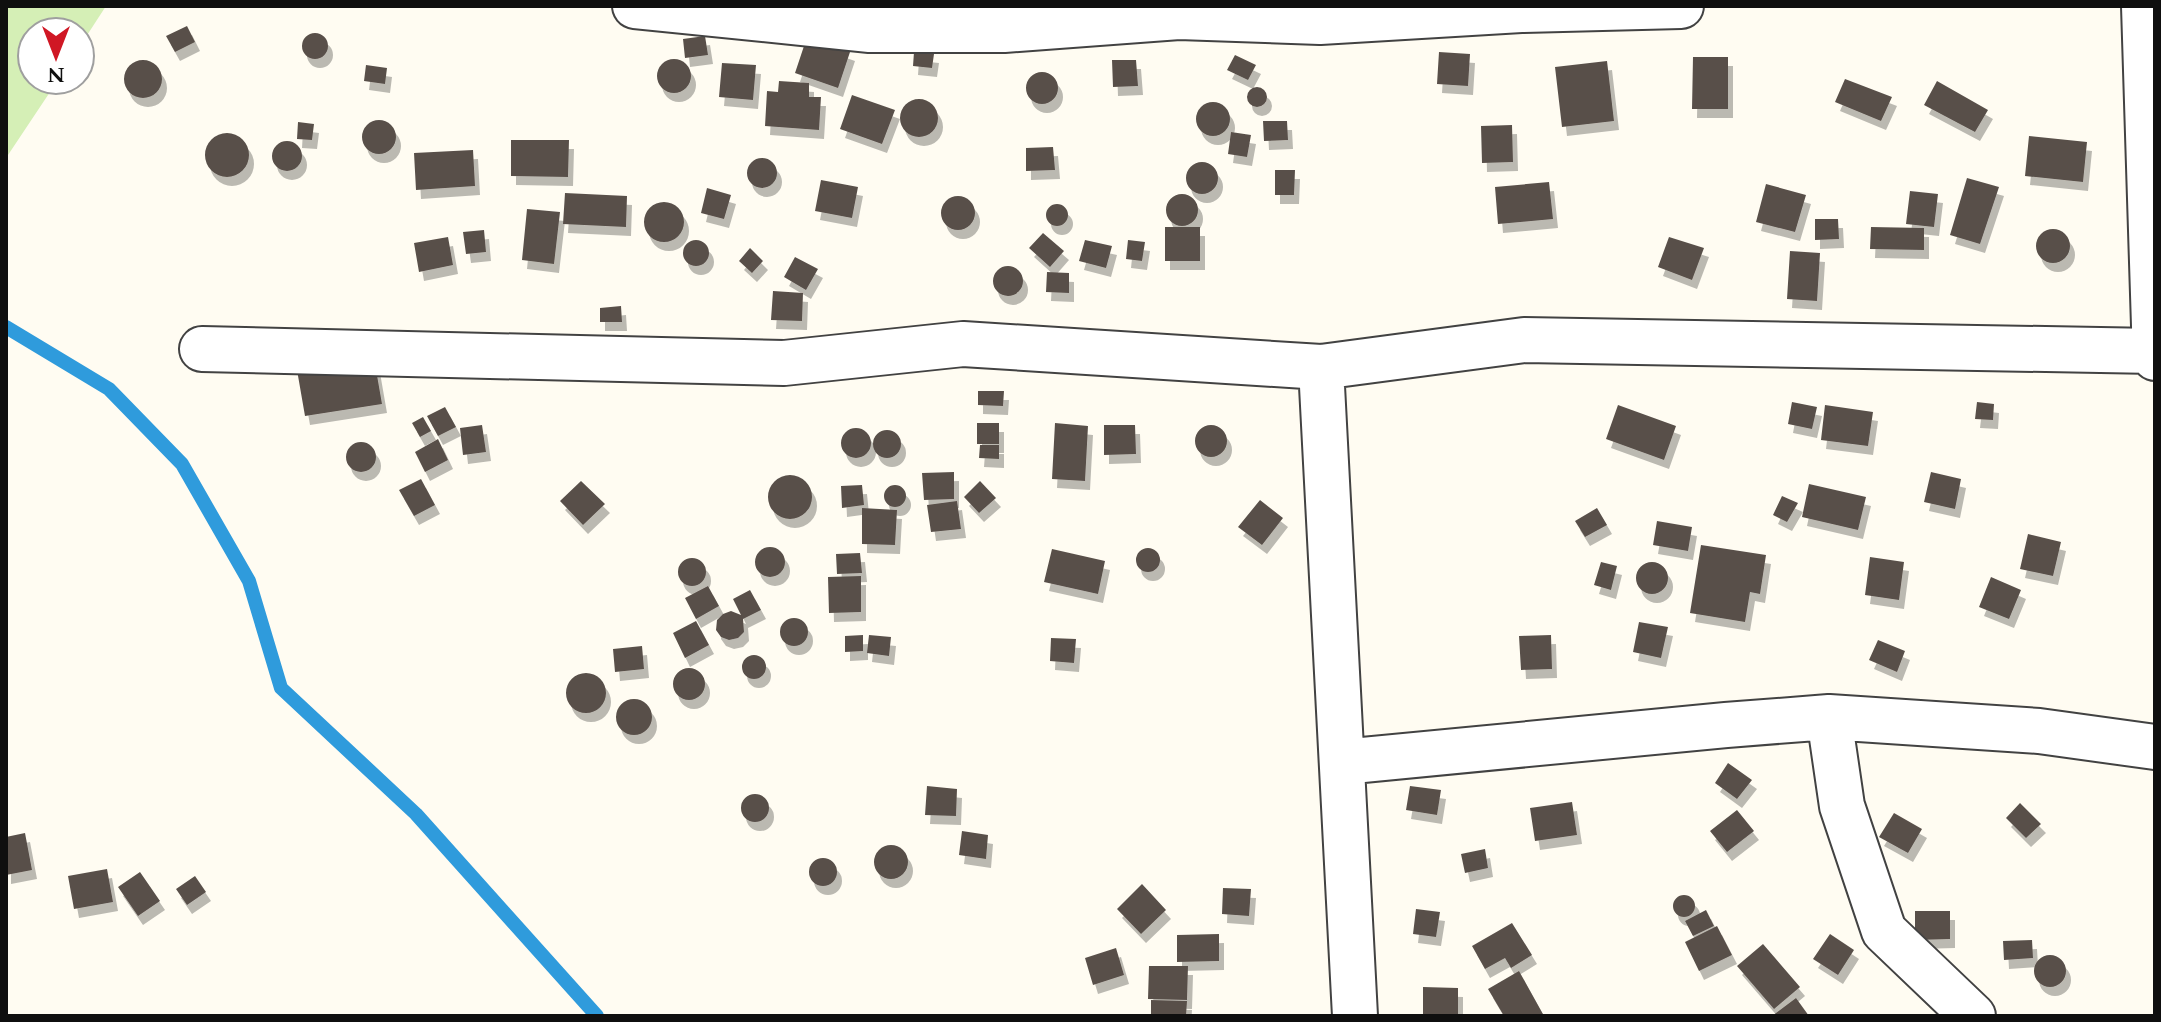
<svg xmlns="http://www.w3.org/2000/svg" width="2161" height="1022" viewBox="0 0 2161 1022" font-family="Spectral,serif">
	<defs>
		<filter id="shadow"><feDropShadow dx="5" dy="9" stdDeviation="0" flood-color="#0004"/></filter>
	</defs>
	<rect width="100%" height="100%" fill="#fffcf2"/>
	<path fill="#d5efb6" d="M6 6H106L80 46V32H32V80H58L6 158Z"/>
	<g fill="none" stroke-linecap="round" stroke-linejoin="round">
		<path stroke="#2f9bdc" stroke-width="14" d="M6 327 109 389 182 464 249 581 281 688 416 814 597 1016"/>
	</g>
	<path fill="#59504a" filter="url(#shadow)" d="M187 26 195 42 175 52 166 36Z
		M302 46a13 13 0 1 1 26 0a13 13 0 1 1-26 0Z
		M705 36 708 55 685 58 683 39Z
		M807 37 850 52 838 88 795 73Z
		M914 52 934 54 932 68 913 66Z
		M1439 52 1470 54 1468 86 1437 84Z
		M1235 55 1256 65 1248 80 1227 70Z
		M1693 57H1728V109H1692Z
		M657 76a17 17 0 1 1 34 0a17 17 0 1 1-34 0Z
		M1112 60H1136L1138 86 1113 87Z
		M124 79a19 19 0 1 1 38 0a19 19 0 1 1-38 0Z
		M1607 61 1614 121 1562 127 1555 67Z
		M722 63 756 65 753 100 719 97Z
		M366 65 387 68 385 84 364 81Z
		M1026 88a16 16 0 1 1 32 0a16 16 0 1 1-32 0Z
		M1845 79 1892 97 1881 121 1835 102Z
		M779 81 809 83V97H821L819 130 765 126 767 91 778 92Z
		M1937 81 1988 110 1975 132 1924 105Z
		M1247 97a10 10 0 1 1 20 0a10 10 0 1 1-20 0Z
		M852 95 895 110 882 144 840 129Z
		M900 118a19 19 0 1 1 38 0a19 19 0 1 1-38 0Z
		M1196 119a17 17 0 1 1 34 0a17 17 0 1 1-34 0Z
		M362 137a17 17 0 1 1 34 0a17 17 0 1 1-34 0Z
		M1263 121H1287L1288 140 1264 141Z
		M298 122 314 124 312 140 297 139Z
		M1512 125 1513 162 1482 163 1481 126Z
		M1231 132 1251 135 1247 157 1228 154Z
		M205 155a22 22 0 1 1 44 0a22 22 0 1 1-44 0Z
		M2029 136 2087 142 2083 182 2025 176Z
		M511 140H569L568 177 511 176Z
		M272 156a15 15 0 1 1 30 0a15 15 0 1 1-30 0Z
		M1053 147 1055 170 1026 171V148Z
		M473 150 475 186 416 190 414 153Z
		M747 173a15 15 0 1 1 30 0a15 15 0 1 1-30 0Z
		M1186 178a16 16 0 1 1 32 0a16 16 0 1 1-32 0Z
		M1275 170H1295L1294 195H1275Z
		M1967 178 1999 187 1980 244 1950 235Z
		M821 180 858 187 852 218 815 211Z
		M1549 182 1553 219 1498 224 1495 187Z
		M1766 184 1806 195 1795 232 1756 222Z
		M707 188 731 195 724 219 701 213Z
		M1910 191 1938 194 1934 227 1906 224Z
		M565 193 627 196 626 227 563 224Z
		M1166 210a16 16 0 1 1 32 0a16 16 0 1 1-32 0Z
		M941 213a17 17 0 1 1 34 0a17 17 0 1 1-34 0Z
		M644 222a20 20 0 1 1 40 0a20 20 0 1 1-40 0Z
		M1046 215a11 11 0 1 1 22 0a11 11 0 1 1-22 0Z
		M527 209 560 212 554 264 522 260Z
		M1815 219H1838L1839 239 1815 240Z
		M1165 227H1200V261H1165Z
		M1871 227 1924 228V250L1870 249Z
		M2036 246a17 17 0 1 1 34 0a17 17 0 1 1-34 0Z
		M484 230 486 252 466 254 463 232Z
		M1043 233 1064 251 1050 267 1029 248Z
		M448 237 453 265 419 272 414 243Z
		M1669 237 1704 248 1692 280 1658 267Z
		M683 253a13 13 0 1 1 26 0a13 13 0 1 1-26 0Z
		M1085 240 1112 246 1106 268 1079 261Z
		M1128 240 1145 242 1142 261 1126 259Z
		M750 248 763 261 752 273 739 261Z
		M1790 251 1820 253 1817 301 1787 299Z
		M795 257 818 269 806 290 784 277Z
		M993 281a15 15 0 1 1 30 0a15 15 0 1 1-30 0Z
		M1047 272 1069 273V293L1046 292Z
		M773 291 803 293 802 321 771 320Z
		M621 306 622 322H600V308Z
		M374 358 382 404 305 416 297 370Z
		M978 391H1004L1003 406 978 405Z
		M1792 402 1817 407 1812 429 1788 424Z
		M1977 402 1994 404 1993 420 1975 419Z
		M1618 405 1676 426 1664 460 1606 439Z
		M1825 405 1873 412 1868 446 1821 440Z
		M445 407 456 427 438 436 427 416Z
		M423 417 431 431 420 437 412 423Z
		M977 423H999V444H977Z
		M1055 423 1088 426 1085 481 1052 479Z
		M482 425 486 452 463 455 460 428Z
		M1104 425H1135L1136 454 1104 455Z
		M1195 441a16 16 0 1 1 32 0a16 16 0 1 1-32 0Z
		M841 443a15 15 0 1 1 30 0a15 15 0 1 1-30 0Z
		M873 444a14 14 0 1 1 28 0a14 14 0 1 1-28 0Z
		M438 439 448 460 425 472 415 452Z
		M346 457a15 15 0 1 1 30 0a15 15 0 1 1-30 0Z
		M980 445H999V459L979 458Z
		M954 472V499L924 500 922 473Z
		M1931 472 1961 479 1955 509 1924 502Z
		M768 497a22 22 0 1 1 44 0a22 22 0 1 1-44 0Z
		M421 479 435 505 414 516 399 490Z
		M581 481 605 504 583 525 560 501Z
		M980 481 996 498 979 513 964 497Z
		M1809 484 1866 497 1858 530 1802 517Z
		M862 485 864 505 842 508 841 486Z
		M884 496a11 11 0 1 1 22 0a11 11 0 1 1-22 0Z
		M1782 496 1798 503 1787 522 1773 515Z
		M1260 500 1283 518 1262 545 1238 527Z
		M957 501 961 529 931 532 927 505Z
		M862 508 897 510 895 545 862 544Z
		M1597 508 1607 525 1585 537 1575 521Z
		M1657 521 1692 527 1688 551 1653 545Z
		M2028 534 2061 542 2053 576 2020 569Z
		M1701 545 1766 555 1760 594 1750 592 1745 622 1690 613Z
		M755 562a15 15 0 1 1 30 0a15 15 0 1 1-30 0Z
		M1136 560a12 12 0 1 1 24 0a12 12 0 1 1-24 0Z
		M1052 549 1105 561 1098 594 1044 582Z
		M860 553 862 573 837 574 836 554Z
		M1870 557 1904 562 1899 600 1865 595Z
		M678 572a14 14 0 1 1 28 0a14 14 0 1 1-28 0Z
		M1601 562 1617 566 1611 590 1594 585Z
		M1636 578a16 16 0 1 1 32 0a16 16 0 1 1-32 0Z
		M861 576V612L829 613 828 577Z
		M1991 577 2021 590 2009 619 1979 607Z
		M708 586 719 606 696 619 685 598Z
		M750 590 761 610 743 619 744 632 738 638 729 640 721 637 716 630 717 620 723 614 731 611 741 615 733 599Z
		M780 632a14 14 0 1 1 28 0a14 14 0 1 1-28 0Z
		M696 621 709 645 685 658 673 633Z
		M1639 622 1668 627 1661 658 1633 652Z
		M863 635V651L845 652V636Z
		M869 635 891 637 889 656 867 653Z
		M1551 635 1552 669 1521 670 1519 636Z
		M1051 638 1076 639 1074 663 1050 661Z
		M1878 640 1905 651 1897 672 1869 660Z
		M642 646 644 669 615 672 613 649Z
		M742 667a12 12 0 1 1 24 0a12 12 0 1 1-24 0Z
		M673 684a16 16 0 1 1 32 0a16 16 0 1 1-32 0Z
		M566 693a20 20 0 1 1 40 0a20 20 0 1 1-40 0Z
		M616 717a18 18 0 1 1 36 0a18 18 0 1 1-36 0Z
		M1728 763 1752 780 1737 799 1715 783Z
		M927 786 957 789 956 816 925 815Z
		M1410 786 1441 790 1437 815 1406 810Z
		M741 808a14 14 0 1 1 28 0a14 14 0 1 1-28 0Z
		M1572 802 1577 835 1535 841 1530 808Z
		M2020 803 2041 824 2026 838 2006 818Z
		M1737 810 1754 831 1727 852 1710 831Z
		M1894 813 1922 829 1908 853 1879 837Z
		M962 831 988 835 986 859 959 855Z
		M25 833 32 870 6 875V837Z
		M874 862a17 17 0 1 1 34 0a17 17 0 1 1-34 0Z
		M1485 849 1488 868 1465 873 1461 854Z
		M809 872a14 14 0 1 1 28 0a14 14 0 1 1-28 0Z
		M107 869 113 902 74 909 68 876Z
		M140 872 160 901 138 916 118 887Z
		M195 876 206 892 187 905 176 889Z
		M1142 884 1166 910 1141 934 1117 909Z
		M1223 888 1251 889 1249 916 1222 914Z
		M1673 906a11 11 0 1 1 22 0a11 11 0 1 1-22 0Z
		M1416 909 1440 912 1436 937 1413 934Z
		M1706 910 1714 926 1693 936 1685 921Z
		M1915 911H1950V939L1915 940Z
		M1512 923 1532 955 1511 968 1505 958 1485 969 1472 946Z
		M1717 926 1732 955 1699 971 1685 942Z
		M1219 934V961L1177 962V935Z
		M1830 934 1854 950 1838 975 1813 959Z
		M2032 940 2033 958 2004 960 2003 941Z
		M1763 944 1800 987 1774 1009 1737 966Z
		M1116 948 1124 975 1093 985 1085 958Z
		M2034 971a16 16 0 1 1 32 0a16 16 0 1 1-32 0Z
		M1149 966H1188L1187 1000 1148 999Z
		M1519 971 1544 1016H1504L1488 989Z
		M1423 987 1458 988V1016H1423Z
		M1796 998 1809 1016H1772Z
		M1151 1000 1187 1001 1186 1016H1151Z"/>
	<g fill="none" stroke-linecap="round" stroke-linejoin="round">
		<g stroke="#424242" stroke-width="48">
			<path id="minor" d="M635 6 870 30H1004L1179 17 1320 22 1521 10 1681 6
				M2144 6 2155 358
				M202 349 784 363 963 344 1321 367 1524 340 2155 351
				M1321 367 1355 1016
				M1829 717 2039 731 2155 747
				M1342 762 1726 725 1829 717 1842 806 1884 931 1973 1016"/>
		</g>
		<use href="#minor" stroke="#fff" stroke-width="44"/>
	</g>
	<rect width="2161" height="1022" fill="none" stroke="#0f0f0f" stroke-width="16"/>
	<g transform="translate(56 56) rotate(180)"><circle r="38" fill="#ffffff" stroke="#9f9f9f" stroke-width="2"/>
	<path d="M0-6L14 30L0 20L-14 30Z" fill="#d01724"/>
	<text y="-12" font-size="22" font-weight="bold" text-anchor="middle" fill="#0f0f0f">N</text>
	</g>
</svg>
